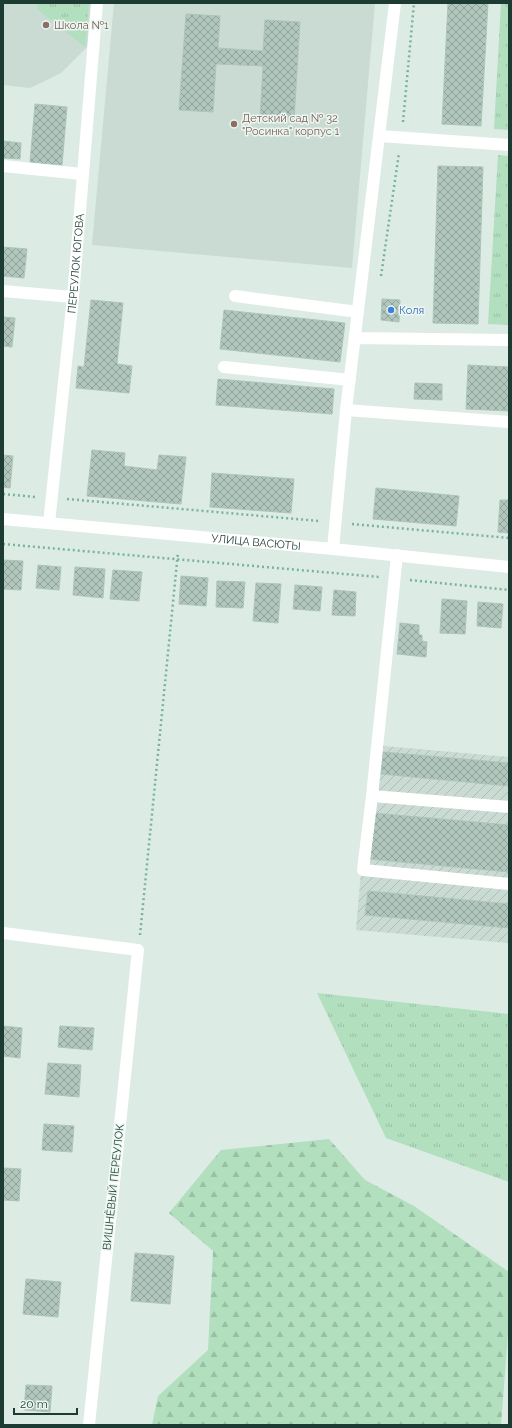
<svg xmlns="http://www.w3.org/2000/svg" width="512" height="1428" viewBox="0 0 512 1428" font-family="Raleway,sans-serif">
	<defs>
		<pattern id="industrial-furrows" width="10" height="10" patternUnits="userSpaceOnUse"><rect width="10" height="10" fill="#cadbd3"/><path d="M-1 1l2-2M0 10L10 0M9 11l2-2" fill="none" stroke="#adbdb6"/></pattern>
		<pattern id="grass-tufts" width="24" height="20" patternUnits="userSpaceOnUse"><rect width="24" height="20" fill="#b2dfbe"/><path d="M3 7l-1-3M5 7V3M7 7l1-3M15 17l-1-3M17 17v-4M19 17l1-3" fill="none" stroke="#98c0a4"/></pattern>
		<pattern id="forest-firs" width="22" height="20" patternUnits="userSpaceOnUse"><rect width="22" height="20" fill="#b2dfbe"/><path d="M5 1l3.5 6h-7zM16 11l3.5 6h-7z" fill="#98c0a4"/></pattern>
		<pattern id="building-cross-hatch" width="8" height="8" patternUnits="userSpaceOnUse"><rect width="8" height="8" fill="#b1c6bd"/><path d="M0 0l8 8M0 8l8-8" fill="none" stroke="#8fa29a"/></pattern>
	</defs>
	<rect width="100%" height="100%" fill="#dcebe4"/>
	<path fill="#cadbd3" d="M3 3H91L87 47 61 73 30 88 3 85Z
		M114 3H375L352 268 92 245Z"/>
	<path fill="url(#industrial-furrows)" d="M372 745 509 757V943L356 930Z"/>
	<path fill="url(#grass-tufts)" d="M37 3H89L85 47 37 9Z
		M501 3H509V130L494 129Z
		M498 155 509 156V325L488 324Z
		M317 993 509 1014V1182L386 1138Z"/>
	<path fill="url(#forest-firs)" d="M329 1139 365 1180 414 1206 509 1272V1321L501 1425H152L158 1396 208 1350 213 1251 169 1213 221 1150Z"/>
	<path fill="url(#building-cross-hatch)" stroke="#aec5bb" d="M448 3H488L481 126 442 124Z
		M186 14 220 16 218 48 263 51 265 20 300 22 294 120 260 118 263 66 216 64 213 112 179 110Z
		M35 104 67 107 62 165 30 162Z
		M3 141 21 143 20 159 3 158Z
		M438 166 483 167 478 324 433 323Z
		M3 247 27 249 24 278 3 276Z
		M382 299 400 300 399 322 381 320Z
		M91 300 123 303 117 364 132 366 129 393 76 388 78 366 84 367Z
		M224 310 345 323 340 362 220 349Z
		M3 317 15 318 12 347 3 346Z
		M468 365 509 367V411L466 409Z
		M218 379 334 389 332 414 216 405Z
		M415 383 442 384V400L414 399Z
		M92 450 125 453 124 466 157 470 159 455 186 457 181 504 87 496Z
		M3 455 13 456 10 488 3 487Z
		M212 473 294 479 291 513 210 507Z
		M376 488 459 496 456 526 373 519Z
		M500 500H509V533L498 532Z
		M3 560 23 561 21 590 3 589Z
		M38 565 61 567 59 590 36 588Z
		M75 567 105 569 103 598 73 595Z
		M113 570 142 572 139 601 110 599Z
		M181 576 208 578 206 606 179 604Z
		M217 581 245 582 243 608 216 607Z
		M256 583 281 584 278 623 253 621Z
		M295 585 322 587 320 611 293 609Z
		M334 590 356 592 355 616 332 615Z
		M442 599 467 601 465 634 440 633Z
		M478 602 503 604 501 628 477 626Z
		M400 623 419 625V635H422V641L427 642 426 657 397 654Z
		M383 752 509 763V786L381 774Z
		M373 813 509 825V872L369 859Z
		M368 891 509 904V928L365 915Z
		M3 1026 22 1028 20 1058 3 1056Z
		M60 1026 94 1028 92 1050 58 1047Z
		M48 1063 81 1065 79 1097 45 1094Z
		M44 1124 74 1126 72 1152 42 1150Z
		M3 1168 21 1169 19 1201 3 1200Z
		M135 1253 174 1256 170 1304 131 1301Z
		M26 1279 61 1282 58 1317 23 1314Z
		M26 1385 52 1386 50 1412 24 1410Z"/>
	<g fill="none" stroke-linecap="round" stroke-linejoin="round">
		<path stroke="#79b2a0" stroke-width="2.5" stroke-dasharray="2 3" stroke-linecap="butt" d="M403 122 414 3
			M381 276 399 153
			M3 494 36 497
			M67 499 319 521
			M352 524 509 538
			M3 544 379 577
			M410 580 509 590
			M140 935 178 552"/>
		<path stroke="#fff" stroke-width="12" d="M379 136 509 145
			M3 166 82 174
			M235 296 358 312
			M355 338 509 340
			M224 367 350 380
			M346 410 509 422
			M333 549 346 410 395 3
			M397 555 372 796 509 807
			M372 796 363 870 509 884"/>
		<g stroke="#fff" stroke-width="12">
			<path d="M3 291 73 297"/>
			<path id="s1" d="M49 523 73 297 97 3"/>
			<path d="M3 933 138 950 89 1425"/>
		</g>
		<path stroke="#fff" stroke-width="12" id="s2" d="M3 519 333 549 509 567"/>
	</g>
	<g fill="#8d6e63" stroke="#edf7f2" stroke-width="1.5">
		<circle cx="46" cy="25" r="4"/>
		<circle cx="234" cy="124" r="4"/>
	</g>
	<circle fill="#3f7fe0" stroke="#edf7f2" stroke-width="1.5" cx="391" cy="310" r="4"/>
	<g text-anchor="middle" stroke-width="3" stroke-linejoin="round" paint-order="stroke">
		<g font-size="11" fill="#785e54" stroke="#edf7f2" text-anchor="start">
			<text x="54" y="29">Школа №1</text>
			<text x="242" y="122">Детский сад № 32<tspan x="242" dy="13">"Росинка" корпус 1</tspan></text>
		</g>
		<g font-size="11" fill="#1c3b33" stroke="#edf7f2">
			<text dy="4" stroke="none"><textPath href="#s1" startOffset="261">ПЕРЕУЛОК ЮГОВА</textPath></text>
			<text dy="4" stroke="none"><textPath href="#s2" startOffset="254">УЛИЦА ВАСЮТЫ</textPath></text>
			<text transform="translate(113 1187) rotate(-84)" y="4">ВИШНЁВЫЙ ПЕРЕУЛОК</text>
		</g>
		<g font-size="11" fill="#366cbe" stroke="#edf7f2" text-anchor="start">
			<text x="399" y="314">Коля</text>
		</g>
	</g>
	<rect width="512" height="1428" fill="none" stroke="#1c3b33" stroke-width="8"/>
	<path d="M14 1408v6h63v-6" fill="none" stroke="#1c3b33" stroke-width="2"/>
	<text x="20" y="1408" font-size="12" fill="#1c3b33" stroke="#edf7f2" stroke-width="3" paint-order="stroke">20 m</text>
</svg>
